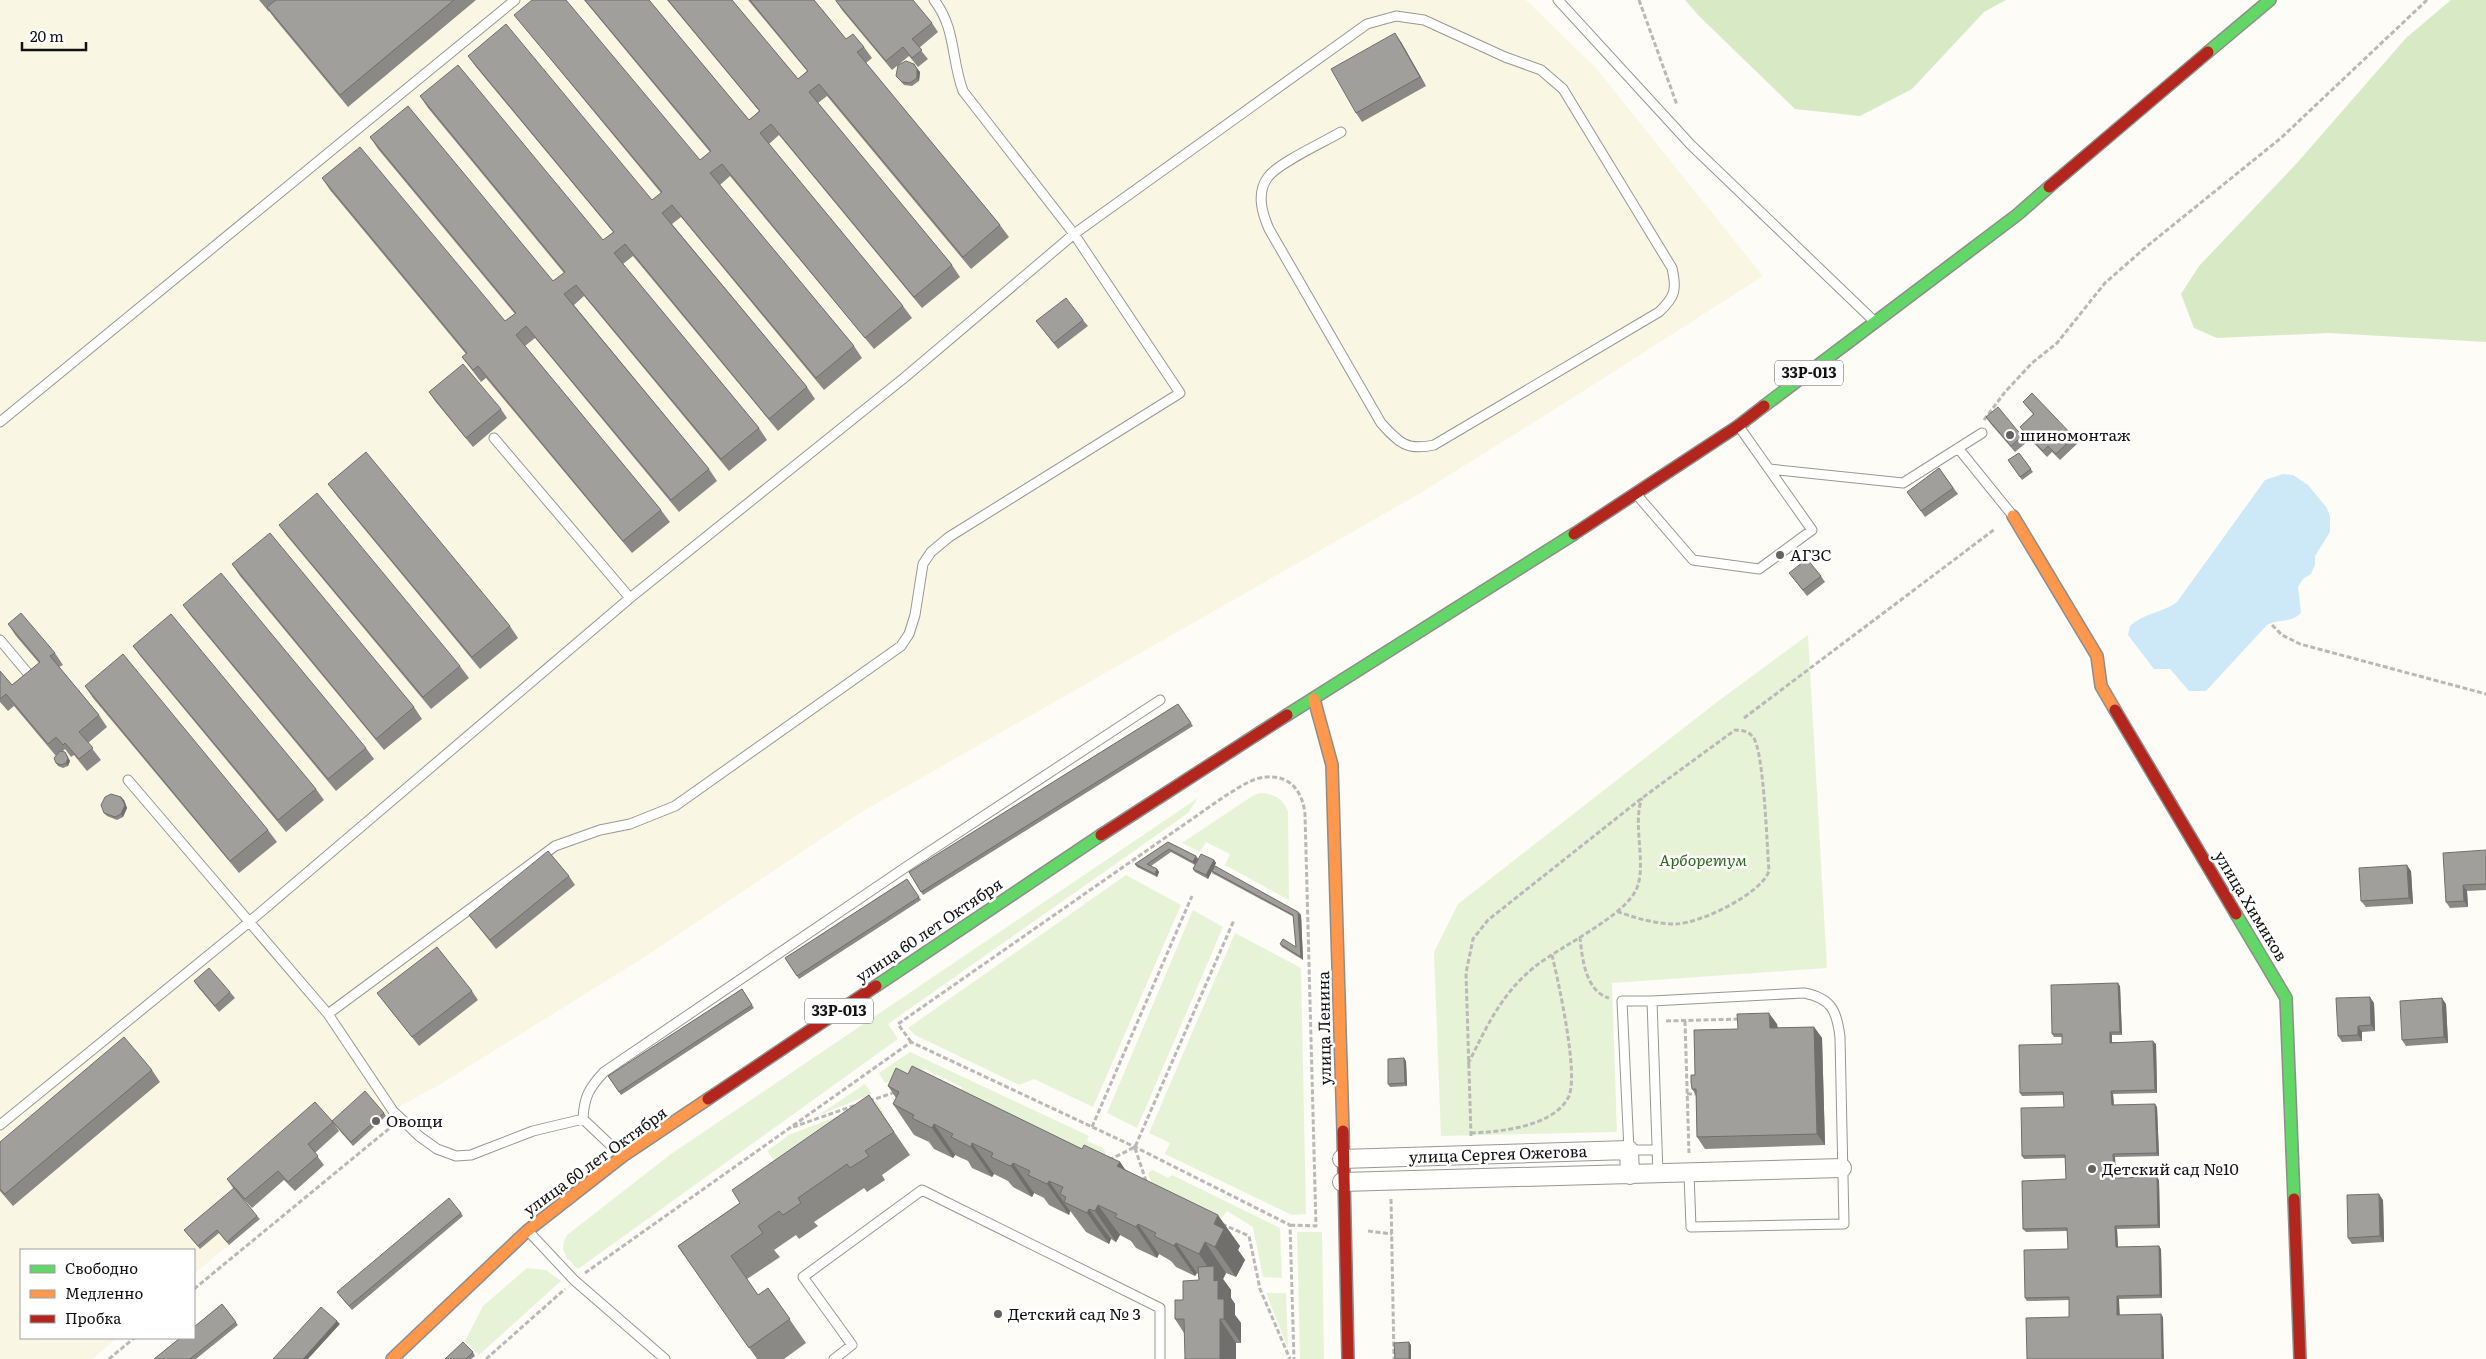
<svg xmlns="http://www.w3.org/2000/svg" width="2486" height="1359" viewBox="0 0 2486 1359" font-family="Literata,serif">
	<rect width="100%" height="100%" fill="#fdfcf7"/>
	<path fill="#f9f7e4" d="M0 0H1526L1596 68 1763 276 1579 394 1419 494 860 813 640 960 439 1085 397 1108 353 1145 339 1132 252 1208 260 1219 194 1274V1250H21V1338H117L92 1359H0Z"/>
	<path fill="#e7f3d7" d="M1808 635 1827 968 1612 983 1617 1132 1441 1136 1434 952 1458 904 1717 702Z
		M1261 793C1275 794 1284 799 1288 812L1289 900 1225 865 1230 854 1206 842 1200 852 1182 843 1254 795Z
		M1198 798 1188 813 888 1024 898 1039 578 1269C566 1257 558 1251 567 1235L671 1154Z
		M1126 875 1181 905 1093 1107 1034 1079 1019 1085 915 1035 908 1028Z
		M1193 910 1223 927 1137 1128 1107 1113Z
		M1235 933 1301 968 1306 1214 1292 1215 1165 1154 1170 1143 1149 1133Z
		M910 1052 1089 1136 1087 1141 1103 1148 1106 1154 1093 1160 958 1096 962 1087 925 1069 885 1083 879 1073Z
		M865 1084 872 1094 817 1116Z
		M876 1101 884 1113 788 1179 767 1151 789 1135Z
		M1153 1170 1168 1178 1172 1175 1280 1228 1282 1278 1263 1277 1253 1227 1227 1211 1222 1218 1153 1187 1148 1173Z
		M1297 1232H1322L1324 1359H1300Z
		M527 1268 546 1270 561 1281 479 1355 465 1341 483 1306Z
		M1266 1293H1286L1288 1348Z"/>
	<path fill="#d8eac5" d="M1685 0H2006L1984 12 1912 89 1860 116 1795 109 1699 16Z
		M2451 0H2486V342L2329 333 2217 338 2194 328 2181 294 2199 266 2297 163 2406 38Z"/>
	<path fill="#cde8f7" d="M2283 474 2293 475 2308 485 2327 508 2330 517V532L2315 556V565L2311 574 2303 579 2298 587 2301 613C2290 624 2279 618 2267 625L2206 691H2189L2170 669H2154L2128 635 2130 626C2144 613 2162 613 2177 602L2265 480Z"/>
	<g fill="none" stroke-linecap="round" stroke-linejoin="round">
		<g stroke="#979795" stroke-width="11">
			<path id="lane" d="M1558 0 1691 145 1874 321
				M0 422 515 0
				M494 438 630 598
				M1958 448 2013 516
				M1769 469 1903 483 1982 433
				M1637 495 1693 560 1759 569 1812 530 1740 428
				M0 640 31 677
				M128 780 328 1014 393 1111 419 1136 437 1149 456 1156 471 1155 533 1131 583 1119
				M1652 1001H1622L1629 1150H1657
				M328 1014 555 846 600 830 630 824 675 806 901 646 909 634 915 615 923 564 931 552 949 537 1180 393 1074 234 963 91C951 59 956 28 934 0
				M0 1125 248 923 630 598 904 378 1074 234 1367 24 1396 16 1424 20 1505 57 1541 70 1563 89 1672 268C1677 290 1675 297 1659 312L1434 445C1407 451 1399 443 1381 423L1269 229C1262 213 1256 193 1268 177 1278 163 1324 142 1341 132
				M621 1155 583 1119C584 1097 589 1088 604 1072L909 865 1160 700
				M1658 1174 1652 1001 1804 993C1832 998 1837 1012 1840 1037L1844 1224 1691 1227 1689 1173
				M530 1233 574 1280 665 1359
				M834 1359 852 1345 803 1277 922 1190 1160 1308V1359"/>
		</g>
		<g stroke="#979795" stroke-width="20">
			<path id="street" d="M1342 1159 1629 1150 1630 1175
				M1342 1182 1842 1168"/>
		</g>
		<g stroke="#8e8d8b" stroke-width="14">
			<path id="fast" d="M2208 52 2270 0
				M1764 406 2017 215 2049 187
				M1287 715 1574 534
				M2236 914 2286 998 2294 1199
				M876 986 1101 835"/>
		</g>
		<g stroke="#8e8d8b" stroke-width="14">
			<path id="slow" d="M2013 516 2097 656 2101 686 2115 710
				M1314 699 1332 765 1343 1131
				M392 1359 527 1231 623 1156 708 1099"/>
		</g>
		<g stroke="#8e8d8b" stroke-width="14">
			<path id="jam" d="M2049 187 2208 52
				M1574 534 1738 426 1764 406
				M2115 710 2236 914
				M1101 835 1287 715
				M708 1099 876 986
				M1343 1131 1348 1359
				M2294 1199 2300 1359"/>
		</g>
		<path stroke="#b9b9b8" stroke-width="3" stroke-dasharray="5 2.5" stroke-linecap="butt" d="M1639 0 1677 105
			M1984 420 2005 392 2032 363 2057 343 2105 283 2146 247 2281 138 2427 0
			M2272 625 2282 635 2300 644 2486 694
			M1744 718 1995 529
			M1213 874 1216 866
			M1580 937C1582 957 1585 991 1609 998
			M1666 1021 1740 1019
			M1685 1021 1689 1153
			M911 1042 898 1024 1225 796C1235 790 1245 783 1256 779 1284 771 1302 786 1305 814L1316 1226 1290 1225
			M1468 1064C1487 1026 1502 992 1537 965 1562 946 1616 920 1633 895 1650 872 1631 826 1642 798
			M1687 1094H1699
			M869 1101 896 1092
			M793 1127 856 1105
			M1092 1127 1192 896
			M1471 1133C1500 1132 1552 1127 1568 1098 1580 1078 1558 980 1552 955
			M1471 1136 1466 973 1473 939 1488 920 1642 798 1735 730C1742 730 1748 731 1753 737 1764 750 1767 848 1769 871 1761 894 1701 923 1676 924 1656 924 1635 918 1616 911
			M1135 1148 1147 1184
			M1109 1160 1135 1147 1234 920
			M1391 1199 1394 1359
			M1222 1224 1249 1236 1260 1289 1290 1359
			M1368 1231 1392 1234
			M585 1273 911 1042 1135 1147 1290 1225 1294 1359
			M194 1289 391 1127
			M109 1359 134 1338
			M486 1359 565 1289"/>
		<use href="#lane" stroke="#fffffe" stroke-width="9"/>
		<use href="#street" stroke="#fffffe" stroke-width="18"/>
		<use href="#fast" stroke="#63d668" stroke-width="11"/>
		<use href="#slow" stroke="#ff974d" stroke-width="11"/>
		<use href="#jam" stroke="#b3261e" stroke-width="11"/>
	</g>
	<path fill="#8a8986" d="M259 0H476L348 107 275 19 269 11V12Z
		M584 0H649L749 120 759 111 667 0H732L798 79 807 71 748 0H814L846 39 864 47 872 58 866 63 1000 225 1009 237 971 269 827 96 818 103 952 265 960 277 922 308 779 135 769 144 903 306 912 318 874 349 730 176 720 185 854 346 862 358 824 390 681 217 672 224 807 387 815 399 778 431 633 256 623 264 759 428 767 440 729 471 584 296 574 305 709 469 717 481 679 512 535 338 525 346 661 510 670 522 632 553 486 378 481 382 462 357 466 354 330 190 322 178 505 321 515 314 378 149 370 137 553 281 564 273 428 108 420 96 603 240 613 232 476 67 468 56 652 200 661 193 523 26 514 15 700 160 710 152Z
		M836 1 932 23 938 32 919 48 928 59 918 67 909 56 892 70 842 10Z
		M1401 42 1426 86 1362 122 1356 113Z
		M914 64 920 72 919 81 912 86 904 85 896 76Z
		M1083 320 1088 326 1058 349 1036 321Z
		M429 392 501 409 507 418 473 447 435 401Z
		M2023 402 2074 437 2078 443 2060 460 2052 452 2047 457 2024 433 2020 427 2033 414Z
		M1986 417 2022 436 2027 442 2015 452 1990 423Z
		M2019 453 2033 472 2022 480 2008 460Z
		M1939 468 1958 494 1925 517 1907 492Z
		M328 484 510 626 518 638 480 669 337 496Z
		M279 525 460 666 469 678 431 709 287 536Z
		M232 564 414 707 422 719 384 750 240 576Z
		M1789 573 1821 576 1825 582 1807 596Z
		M183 605 366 748 374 759 336 791 191 616Z
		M8 624 55 653 63 665 59 667 99 715 107 727 88 743 101 760 87 771 74 755 71 757 65 749 62 752H65L70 761 68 766 63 768 58 766 56 763V756L14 706 8 711 0 702V671L12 685 39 663 16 636Z
		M133 646 316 789 324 800 286 832 141 657Z
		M85 686 268 830 277 842 239 873 93 698Z
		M1178 704 1193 726 923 895 909 872Z
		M124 800 127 808 123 817 117 820 107 816 104 813Z
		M1168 842 1196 856 1198 859 1195 865 1171 852 1151 866 1157 869 1159 872 1157 877 1137 867 1135 864Z
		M2486 850V890L2467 891 2468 907 2450 908 2446 902Z
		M1214 860 1216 863 1208 879 1195 872 1193 869Z
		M1212 871 1298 912 1301 915 1303 960 1282 947 1280 944 1296 947 1294 917 1214 874Z
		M2411 871 2413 904 2366 907 2361 901Z
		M569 876 575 885 496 949 469 915Z
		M907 879 921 900 799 979 785 958Z
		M194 981 230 992 235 998 219 1012 198 987Z
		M2120 986 2122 1035H2112V1042L2156 1044 2157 1093 2113 1094 2114 1105 2157 1107 2159 1156 2115 1157 2116 1178 2159 1180 2160 1228 2117 1229 2118 1247 2161 1249 2162 1298 2119 1299V1315L2163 1317H2069V1300L2027 1301 2025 1298 2068 1249 2067 1231 2026 1232 2023 1229 2066 1179 2065 1158 2024 1159 2022 1156 2064 1107 2063 1095 2022 1096 2020 1093 2062 1044V1037H2054L2052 1034Z
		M742 989 754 1008 621 1095 608 1076Z
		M472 991 478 1000 419 1046 377 993Z
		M2374 1003 2375 1031 2362 1032V1041L2342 1042 2338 1036Z
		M2446 1004 2448 1043 2406 1046 2402 1040Z
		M1777 1024 1778 1028 1814 1027 1822 1038 1825 1145 1705 1149 1697 1137 1696 1095 1692 1089 1738 1029Z
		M1406 1061 1407 1086 1390 1087 1388 1084Z
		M152 1070 160 1082 13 1206 0 1191V1142Z
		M908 1074 1082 1149 1120 1162 1125 1170 1240 1246 1238 1250 1245 1260 1236 1277 1226 1273 1223 1279 1231 1290V1298L1235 1304V1315L1241 1323V1343H1236L1184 1333 1175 1319 1183 1300 1199 1280 1198 1274 1197 1273 1195 1276 1176 1267 1171 1261 1159 1254 1157 1258 1136 1248 1131 1241 1120 1235 1116 1242 1111 1239 1109 1244 1086 1232 1071 1212 1070 1211 1069 1215 1049 1205 1044 1198 1034 1193 1032 1197 1030 1196 1013 1187 1008 1181 994 1174 992 1177 972 1168 968 1161 955 1155 953 1158 934 1149 929 1142 914 1135 893 1104 896 1098 888 1086Z
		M869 1095 910 1155 882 1175 885 1180 867 1192 864 1188 814 1222 818 1226 799 1239 796 1235 774 1250 780 1257 747 1279 758 1295 768 1288 806 1343 784 1359H757L678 1246 740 1203Z
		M384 1113 386 1116 353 1146 334 1124 339 1131 315 1153 324 1165 295 1191 284 1180 252 1208 233 1188 227 1179 332 1122Z
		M2383 1200 2384 1242 2352 1244 2348 1238Z
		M461 1213 463 1216 352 1310 339 1295Z
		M257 1216 260 1219 229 1245 219 1233 200 1249 184 1230Z
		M222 1304 238 1325 196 1359H154Z
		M473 1352 475 1356 471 1359H445Z"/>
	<path fill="#716f6d" d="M1395 33 1401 42 1426 86 1420 77Z
		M917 69 920 72 919 81 917 78Z
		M65 752 70 761 68 766 66 763Z
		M121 797 124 800 127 808 123 817 121 814Z
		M1196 856 1198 859 1195 865 1193 862Z
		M1214 860 1216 863 1208 879 1206 875Z
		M2407 865 2411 871 2413 904 2409 898Z
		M1157 869 1159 872 1157 877 1155 874Z
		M2463 885 2467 891 2468 907 2464 901Z
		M1298 912 1301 915 1303 960 1301 957Z
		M2118 983 2120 986 2122 1035 2120 1032Z
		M2370 997 2374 1003 2375 1031 2371 1025Z
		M2442 998 2446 1004 2448 1043 2444 1037Z
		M1769 1013 1777 1024 1778 1040 1770 1028Z
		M2358 1026 2362 1032V1041L2358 1035Z
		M1814 1027 1822 1038 1825 1145 1817 1134Z
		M2110 1032 2112 1035V1046L2110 1043Z
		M2153 1041 2156 1044 2157 1093 2155 1090Z
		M1404 1058 1406 1061 1407 1086 1405 1083Z
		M2111 1091 2113 1094 2114 1108 2112 1105Z
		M2155 1104 2157 1107 2159 1156 2157 1153Z
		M934 1124 955 1155 953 1158 932 1128Z
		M972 1143 994 1174 992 1177 971 1147Z
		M2113 1154 2115 1157 2116 1181 2114 1178Z
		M1120 1162 1141 1192 1117 1166Z
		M1013 1163 1034 1193 1032 1197 1011 1166Z
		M2157 1177 2159 1180 2160 1228 2158 1225Z
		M1049 1181 1070 1211 1069 1215 1047 1184Z
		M2379 1194 2383 1200 2384 1242 2380 1236Z
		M1098 1205 1120 1235 1116 1242 1095 1211Z
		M1089 1209 1111 1239 1109 1244 1087 1213Z
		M1218 1215 1240 1246 1238 1250 1245 1260 1236 1277 1215 1247 1214 1224Z
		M1138 1224 1159 1254 1157 1258 1136 1227Z
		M2115 1226 2117 1229 2118 1250 2116 1247Z
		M1205 1242 1226 1273 1223 1279 1231 1290V1298L1235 1304V1315L1241 1323V1343L1224 1319 1218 1299 1214 1281V1276L1199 1254Z
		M1176 1243 1197 1273 1195 1276 1174 1246Z
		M2159 1246 2161 1249 2162 1298 2160 1295Z
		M2117 1296 2119 1299 2120 1318 2117 1315Z
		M2161 1314 2163 1317 2164 1359H2162Z
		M1220 1319 1236 1343V1359H1220Z
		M337 1321 340 1324 308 1359H303Z
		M1409 1342 1411 1345V1359H1409Z"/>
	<path fill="#a19f9c" stroke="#716f6d" d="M276 0H454L340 95 267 7Z
		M532 0H566L700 160 711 151 585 0H649L749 120 760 111 668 0H732L798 79 808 71 750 0H814L846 39 853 34 864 47 857 52 1000 225 963 257 819 84 809 92 952 265 914 297 771 124 760 133 903 306 865 338 722 164 710 173 854 346 816 378 672 205 662 213 807 387 769 419 625 244 614 253 759 428 721 459 576 285 564 294 709 469 671 500 526 326 516 335 661 510 623 541 478 366 473 370 462 357 467 353 322 178 360 147 505 321 516 313 370 137 408 106 553 281 565 272 420 96 458 65 603 240 614 232 468 56 506 24 652 200 662 192 514 15Z
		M836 0H913L932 23 912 39 922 50 912 58 903 47 886 61 836 1Z
		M1395 33 1420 77 1356 113 1331 69Z
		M906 61 914 64 917 69V78L910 83 902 82 896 76 898 65Z
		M1066 298 1083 320 1054 343 1036 321Z
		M463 364 501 409 466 438 429 392Z
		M2032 393 2074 437 2056 454 2048 446 2043 451 2020 427 2034 414 2023 402Z
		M1998 407 2022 436 2011 446 1986 417Z
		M366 452 510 626 472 657 328 484Z
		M2019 453 2031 469 2020 477 2008 460Z
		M1939 468 1953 488 1921 511 1907 492Z
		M317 493 460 666 423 697 279 525Z
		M270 533 414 707 376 739 232 564Z
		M1807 559 1821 576 1803 590 1789 573Z
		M221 573 366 748 328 779 183 605Z
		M21 613 55 653 50 656 99 715 79 732 93 748 79 759 65 743 63 745 56 737 48 744 6 694 0 699V671L12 685 40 662 8 624Z
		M171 614 316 789 278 820 133 646Z
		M123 654 268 830 230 861 85 686Z
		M1178 704 1191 723 921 892 909 872Z
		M60 751 65 752 68 758 66 763 61 765 56 763 54 758Z
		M111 794 121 797 125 805 121 814 115 817 104 813 101 805 105 797Z
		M1168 842 1196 856 1193 862 1169 849 1147 864 1157 869 1155 874 1135 864Z
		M2486 850V884L2463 885 2464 901 2446 902 2443 853Z
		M548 851 569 876 490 940 469 915Z
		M1201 854 1214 860 1206 875 1193 869Z
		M2407 865 2409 898 2361 901 2359 868Z
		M1215 866 1298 912 1301 957 1280 944 1283 939 1296 947 1293 915 1212 871Z
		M907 879 919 897 797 976 785 958Z
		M437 947 472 991 412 1037 377 993Z
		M209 968 230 992 215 1006 194 981Z
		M2118 983 2120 1032H2110V1043L2153 1041 2155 1090 2111 1091 2112 1105 2155 1104 2157 1153 2113 1154 2114 1178 2157 1177 2158 1225 2115 1226 2116 1247 2159 1246 2160 1295 2117 1296V1315L2161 1314 2162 1359H2027L2026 1318 2069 1317V1297L2025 1298 2024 1250 2068 1249 2067 1228 2023 1229 2022 1181 2066 1179 2065 1155 2022 1156 2021 1108 2064 1107 2063 1092 2020 1093 2019 1045 2062 1044V1034H2052L2051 985Z
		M742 989 752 1005 619 1092 608 1076Z
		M2370 997 2371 1025 2358 1026V1035L2338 1036 2336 998Z
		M2442 998 2444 1037 2402 1040 2400 1001Z
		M1769 1013 1770 1028 1814 1027 1817 1134 1697 1137 1696 1089H1692L1691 1082V1075H1695L1694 1030 1738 1029 1737 1014Z
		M124 1037 152 1070 5 1194 0 1189V1142Z
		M1404 1058 1405 1083 1388 1084V1059Z
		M912 1066 1082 1149 1084 1145 1120 1162 1117 1166 1218 1215 1214 1224 1224 1229 1215 1247 1205 1242 1199 1254 1176 1243 1174 1246 1154 1236 1156 1233 1138 1224 1136 1227 1115 1217 1117 1214 1098 1205 1095 1211 1089 1209 1087 1213 1064 1202 1066 1197 1060 1194 1063 1187 1049 1181 1047 1184 1028 1175 1030 1171 1013 1163 1011 1166 1008 1165 991 1157 993 1153 972 1143 971 1147 951 1137 953 1134 934 1124 932 1128 912 1118 914 1115 893 1104 899 1092 888 1086 896 1068 908 1074Z
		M365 1091 384 1113 351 1142 332 1121Z
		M869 1095 894 1132 865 1151 869 1156 850 1168 847 1164 798 1198 801 1203 783 1215 779 1211 758 1226 763 1233 731 1256 758 1295 768 1288 790 1319 749 1348 678 1246 740 1203 732 1190Z
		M315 1102 333 1122 308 1144 318 1156 288 1182 278 1171 245 1199 227 1179Z
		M234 1188 257 1216 227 1242 217 1230 198 1246 184 1230Z
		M2379 1194 2380 1236 2348 1238 2347 1195Z
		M449 1198 461 1213 349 1306 337 1292Z
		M1214 1266V1281L1218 1280V1299H1224V1319H1220V1359H1185L1184 1319H1175V1300H1183V1281L1199 1280 1198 1267Z
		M222 1304 236 1322 190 1359H154L180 1338H194V1327Z
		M321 1307 337 1321 303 1359H273Z
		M463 1342 473 1352 466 1359H445Z
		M1409 1342V1359H1395L1394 1343Z"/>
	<g fill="#646362" stroke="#fff" stroke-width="2">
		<circle cx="2010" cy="435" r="5"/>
		<circle cx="1780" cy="555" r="5"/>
		<circle cx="376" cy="1121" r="5"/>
		<circle cx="2092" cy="1169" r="5"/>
		<circle cx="998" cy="1314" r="5"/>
	</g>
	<g text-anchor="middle" stroke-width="5" stroke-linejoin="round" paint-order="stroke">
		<g fill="#fff" stroke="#585858" stroke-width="1">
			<rect x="1775" y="360.5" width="68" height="25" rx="4"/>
			<rect x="805" y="998.5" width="68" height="25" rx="4"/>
		</g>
		<g font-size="15" font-weight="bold" fill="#111">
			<text x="1809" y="378">33Р-013</text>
			<text x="839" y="1016">33Р-013</text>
		</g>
		<g font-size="16" fill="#111" stroke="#fff" text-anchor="start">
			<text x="2020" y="441">шиномонтаж</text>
			<text x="1790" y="561">АГЗС</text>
			<text x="386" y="1127">Овощи</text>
			<text x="2102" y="1175">Детский сад №10</text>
			<text x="1008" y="1320">Детский сад № 3</text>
		</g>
		<g font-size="16" font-style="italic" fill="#2f6b1f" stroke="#fff">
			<text x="1703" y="866">Арборетум</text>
		</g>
		<g font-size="16" fill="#111" stroke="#fff">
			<text transform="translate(2251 906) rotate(59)" y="6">улица Химиков</text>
			<text transform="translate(929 930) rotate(-34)" y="6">улица 60 лет Октября</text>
			<text transform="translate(1324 1028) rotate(-91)" y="6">улица Ленина</text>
			<text transform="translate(1498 1154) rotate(-2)" y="6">улица Сергея Ожегова</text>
			<text transform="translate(595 1161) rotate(-36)" y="6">улица 60 лет Октября</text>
		</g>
	</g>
	<rect x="20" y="1249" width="175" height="90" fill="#ffffff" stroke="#a0a0a0"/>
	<rect x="30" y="1265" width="25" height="8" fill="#63d668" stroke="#a0a0a0"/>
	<text x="65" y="1274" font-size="15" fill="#111111">Свободно</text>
	<rect x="30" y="1290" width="25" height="8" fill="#ff974d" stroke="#a0a0a0"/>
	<text x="65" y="1299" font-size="15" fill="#111111">Медленно</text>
	<rect x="30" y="1315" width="25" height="8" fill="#b3261e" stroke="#a0a0a0"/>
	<text x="65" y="1324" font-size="15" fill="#111111">Пробка</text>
	<path d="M22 42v8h64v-8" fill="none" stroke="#111111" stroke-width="2.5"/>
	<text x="30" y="42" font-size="15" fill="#111111" stroke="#ffffff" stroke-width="4" paint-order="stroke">20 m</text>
</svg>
